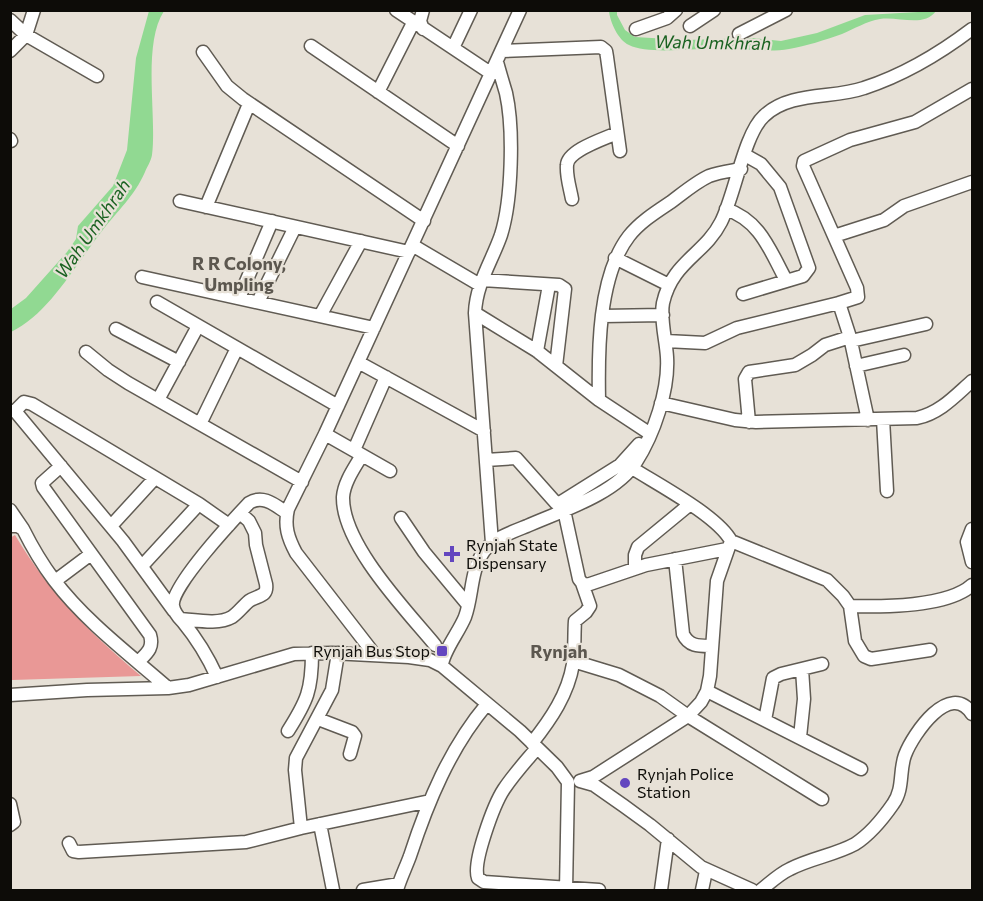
<svg xmlns="http://www.w3.org/2000/svg" width="983" height="901" viewBox="0 0 983 901" font-family="Commissioner,sans-serif">
	<rect width="100%" height="100%" fill="#e7e1d7"/>
	<path fill="#e99896" d="M15 535C51 595 88 631 141 676L12 680 10 677V538Z"/>
	<path fill="#91d992" d="M149 11H164C142 45 157 116 152 155 151 161 147 167 145 172 134 197 118 210 102 231 76 264 49 314 11 332V309L26 298 67 252 76 239 78 226 113 186 127 150 136 58Z
		M609 11H617V15L625 30 635 37 685 40 753 38 781 41 817 33 865 15 936 11C924 28 898 16 880 19 867 21 854 29 842 34 825 40 806 46 789 49 767 53 743 48 720 48 698 48 648 55 629 45 618 40 610 22 609 11Z"/>
	<g fill="none" stroke-linecap="round" stroke-linejoin="round">
		<g stroke="#605b53" stroke-width="15">
			<path id="minor" d="M396 10 492 74
				M423 10 420 21 423 29
				M10 20 26 35 97 76
				M690 26 714 10
				M636 29 667 18 676 10
				M739 34 786 10
				M311 46 458 146
				M453 48 471 10
				M10 51 26 35 34 10
				M502 51 601 47 606 51 607 57 620 151
				M203 52 227 86 243 99 424 221
				M378 92 414 21
				M10 139 11 141
				M572 199C570 188 566 176 567 165 568 150 604 139 617 133
				M180 201 409 252
				M206 207 249 104
				M726 209C761 221 770 251 786 280
				M834 236 884 220 904 206 972 182
				M412 245 480 285
				M615 258 669 285
				M142 277 374 328
				M482 280 559 285 565 289 556 366
				M743 294 803 276 809 268 780 187 761 164 745 155
				M239 298 272 221
				M157 302 338 406
				M258 302 295 227
				M839 303 850 337 868 420
				M475 313 537 351 599 400 649 433
				M320 316 361 241
				M603 316 663 315
				M116 329 179 362
				M666 341 705 343 737 328 839 303 858 297 857 288 803 166 804 161 850 140 915 122 972 89
				M851 341 926 324
				M537 351 549 285
				M86 352 108 370 128 383 302 482
				M358 362 484 431
				M856 366 904 355
				M158 400 198 326
				M599 400C598 352 598 276 629 236 640 222 656 212 671 202 683 193 696 182 709 176 719 172 730 171 741 169
				M661 403 735 420 756 422 917 418C940 413 955 396 972 381
				M10 411H15L24 402 32 404 199 504 229 525
				M15 411 123 541 174 611
				M883 419 887 491
				M749 422 745 379 749 372 795 365 812 355 825 345 850 337
				M200 424 237 348
				M325 434 390 471
				M354 450 386 377
				M362 455C355 467 344 482 343 497 342 544 406 610 435 645
				M486 460 516 458 556 503 561 502 620 465 639 444
				M61 466 42 483 43 487 150 635C154 648 147 653 138 662
				M10 510 23 529
				M564 510 579 579 582 583 587 585 646 565 727 549
				M401 518 424 552 468 605
				M10 526H18L23 529C32 547 42 564 54 580 85 621 129 654 168 688
				M111 526 155 478
				M972 529 967 542 972 562
				M731 541 827 580 843 596 850 606 855 641 864 656 871 659 930 650
				M492 543 475 313C476 284 492 261 501 235 512 200 514 129 506 93 503 83 500 73 497 62
				M675 559 683 634C689 647 700 646 712 646
				M142 566 199 504
				M635 568V555L638 547 689 505
				M55 581 91 554
				M850 606C881 607 948 607 972 585
				M181 619C196 620 218 625 232 617 238 613 243 606 249 601 258 595 268 597 266 584L256 545 255 533 249 521 240 513
				M375 655 296 553C288 538 284 526 288 509L325 434 520 10
				M573 661 619 675 660 696 688 716 822 799
				M442 666C442 653 459 632 465 617 473 595 470 571 484 551 494 538 512 532 527 526 561 511 616 494 636 462 654 434 669 390 667 357 666 340 660 319 663 303 672 262 705 254 721 222 735 195 744 134 764 116 790 91 833 99 864 88 904 75 939 54 972 29
				M217 677C208 657 197 639 183 622 179 618 174 612 173 606 170 587 234 519 249 503 263 494 275 505 287 513
				M707 691 861 769
				M10 695 87 690 168 688 189 685 294 654 332 653 409 657 430 660 442 666 520 731 557 767 568 782 566 890
				M318 719 352 732 355 736 350 754
				M765 720 773 678 781 674 822 664
				M288 731C307 701 312 690 312 653
				M800 737 804 699 802 669
				M532 743C551 719 568 694 573 664 575 650 574 635 575 621L586 612 590 606 582 583
				M537 748C526 761 514 774 504 789 494 804 472 863 478 878L484 882 599 890
				M580 781 593 777 688 716 701 702 707 691 710 676 717 581 731 541C718 516 657 484 632 468
				M580 781 594 785 624 806 650 825 701 867 752 890
				M10 804 14 822 10 825
				M320 824 333 890
				M301 828 295 770 296 758 332 690 338 653
				M69 843 73 851 79 852 246 842 301 828 430 801
				M363 890 399 884
				M397 890C400 879 406 867 410 856 428 801 450 748 487 704
				M661 890 668 839
				M702 890 706 871
				M761 890C770 883 779 874 790 869 811 858 835 855 855 844 869 835 884 817 893 804 904 789 899 771 905 755 913 734 950 680 972 714"/>
		</g>
		<use href="#minor" stroke="#fff" stroke-width="12"/>
	</g>
	<g fill="#6346bf" stroke="#e7e1d7" stroke-width="2">
		<path d="M449 545h6v6h6v6h-6v6h-6v-6h-6v-6h6z"/>
		<rect x="436" y="645" width="12" height="12" rx="3"/>
		<circle cx="625" cy="783" r="6"/>
	</g>
	<g text-anchor="middle" stroke-width="4.5" stroke-linejoin="round" paint-order="stroke">
		<g font-size="16" fill="#0d0c08" stroke="#e7e1d7" text-anchor="start">
			<text x="466" y="551">Rynjah State<tspan x="466" dy="18">Dispensary</tspan></text>
			<text x="430" y="657" text-anchor="end">Rynjah Bus Stop</text>
			<text x="637" y="780">Rynjah Police<tspan x="637" dy="18">Station</tspan></text>
		</g>
		<g font-size="18" font-style="italic" fill="#1a6221" stroke="#e7e1d7">
			<text transform="translate(713 43) rotate(1)" y="6">Wah Umkhrah</text>
			<text transform="translate(93 229) rotate(-55)" y="6">Wah Umkhrah</text>
		</g>
		<g font-size="18" font-weight="bold" fill="#5c574f" stroke="#e7e1d7">
			<text x="239" y="270">R R Colony,<tspan x="239" dy="21">Umpling</tspan></text>
			<text x="559" y="658">Rynjah</text>
		</g>
	</g>
	<rect width="983" height="901" fill="none" stroke="#0d0c08" stroke-width="24"/>
</svg>
